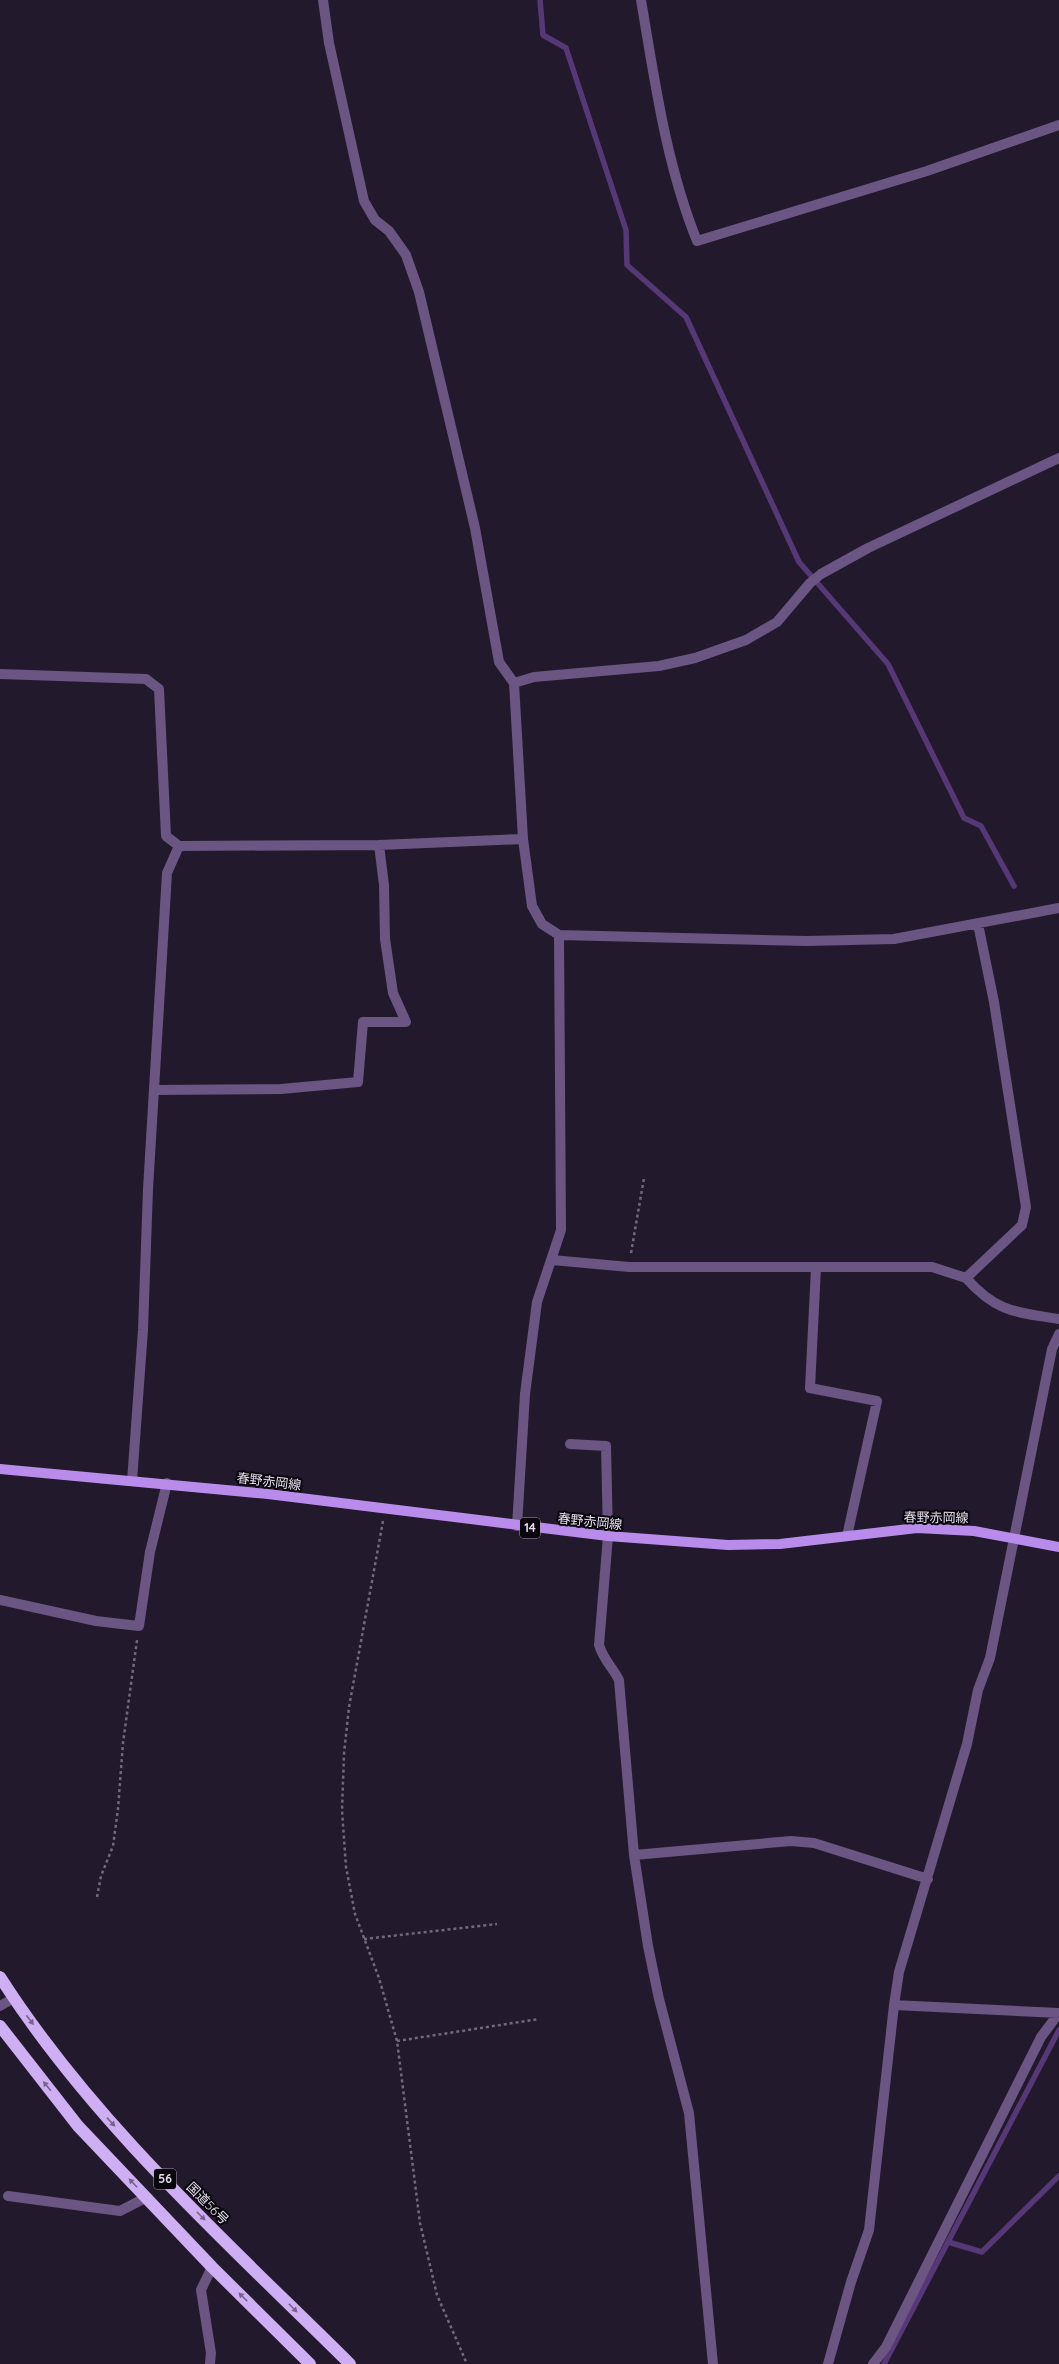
<svg xmlns="http://www.w3.org/2000/svg" width="1059" height="2364" viewBox="0 0 1059 2364" font-family="Quicksand,'Noto Sans JP',sans-serif">
	<rect width="100%" height="100%" fill="#22192c"/>
	<g fill="none" stroke-linecap="round" stroke-linejoin="round">
		<path stroke="#573877" stroke-width="5.5" d="M540 0 543 35 566 48 626 230 627 265 686 317 799 562 888 664 964 818 981 826 1014 886
			M948 2242 982 2252 1059 2176
			M884 2364 1059 2030"/>
		<path stroke="#726a7b" stroke-width="2.5" stroke-dasharray="3 3" stroke-linecap="butt" d="M631 1253 644 1178
			M383 1521 349 1707 344 1754 342 1810 346 1867 355 1914 379 1978 397 2041 420 2223 437 2295 467 2364
			M97 1897 101 1876 113 1846 118 1809 123 1743 137 1640
			M364 1939 497 1924
			M397 2041 539 2019"/>
		<path stroke="#6a5583" stroke-width="10" d="M323 0 329 43 364 201 375 220 389 231 406 255 419 292 475 528 499 662 514 683 523 839 532 906 542 924 559 935 807 941 894 939 1059 908
			M641 0C655 82 666 164 697 241L927 171 1059 125
			M0 674 146 679 159 689 166 836 179 846 379 845 523 839
			M514 683 534 677 659 666 695 658 746 640 777 622 810 583 821 574 868 548 1059 458
			M978 924 994 1002 1026 1207 1022 1225 966 1278C997 1313 1016 1312 1059 1319
			M155 1090 281 1089 358 1082 363 1022H406L393 993 385 939 384 885 379 845
			M552 1260 629 1267H932L966 1278
			M816 1268 810 1388 877 1401 847 1536
			M1059 1334 1052 1349 990 1658 978 1690 967 1744 899 1972 894 2005 1059 2013
			M570 1444 606 1446 608 1536 599 1645C604 1661 612 1666 619 1680L634 1855 791 1841 814 1843 928 1879
			M132 1481 143 1330 148 1189 167 873 179 846
			M517 1526 525 1394 537 1302 561 1230 559 935
			M0 1600 96 1621 139 1626 150 1552 167 1483
			M634 1855 648 1946 659 1999 689 2113 713 2364
			M0 2006 14 1998
			M8 2196 120 2211 147 2197
			M210 2364 211 2353 201 2290 212 2267
			M828 2364 851 2282 869 2230 894 2005
			M873 2364 886 2347 1041 2037 1059 2013"/>
		<path stroke="#b98ceb" stroke-width="10" d="M0 1469 268 1494 608 1536 728 1545 780 1544 917 1528 974 1531 1059 1547"/>
		<path stroke="#ceaff3" stroke-width="12" d="M0 1977C94 2124 227 2242 350 2364
			M0 2026 78 2126 212 2267 310 2364"/>
	</g>
	<defs><path id="oneway-solid" d="M-6-.8H1V-3.2L6.5 0L1 3.2V.8H-6Z"/></defs>
	<g fill="#76638c">
		<use href="#oneway-solid" transform="translate(30 2020) rotate(53)"/>
		<use href="#oneway-solid" transform="translate(47 2086) rotate(-129)"/>
		<use href="#oneway-solid" transform="translate(111 2122) rotate(47)"/>
		<use href="#oneway-solid" transform="translate(133 2183) rotate(-134)"/>
		<use href="#oneway-solid" transform="translate(201 2216) rotate(45)"/>
		<use href="#oneway-solid" transform="translate(243 2297) rotate(-135)"/>
		<use href="#oneway-solid" transform="translate(293 2308) rotate(45)"/>
	</g>
	<g text-anchor="middle" stroke-width="4" stroke-linejoin="round" paint-order="stroke">
		<g fill="#0a060e" stroke="#a39da9" stroke-width="1">
			<rect x="520" y="1518" width="20" height="20" rx="3"/>
			<rect x="154" y="2169" width="22" height="20" rx="3"/>
		</g>
		<g font-size="12" font-weight="bold" fill="#e4deec">
			<text x="530" y="1532">14</text>
			<text x="165" y="2183">56</text>
		</g>
		<g font-size="13" fill="#e4deec" stroke="#0a060e">
			<text transform="translate(269 1481) rotate(7)" y="5">春野赤岡線</text>
			<text transform="translate(936 1517) rotate(1)" y="5">春野赤岡線</text>
			<text transform="translate(590 1521) rotate(6)" y="5">春野赤岡線</text>
			<text transform="translate(208 2203) rotate(45)" y="5">国道56号</text>
		</g>
	</g>
</svg>
